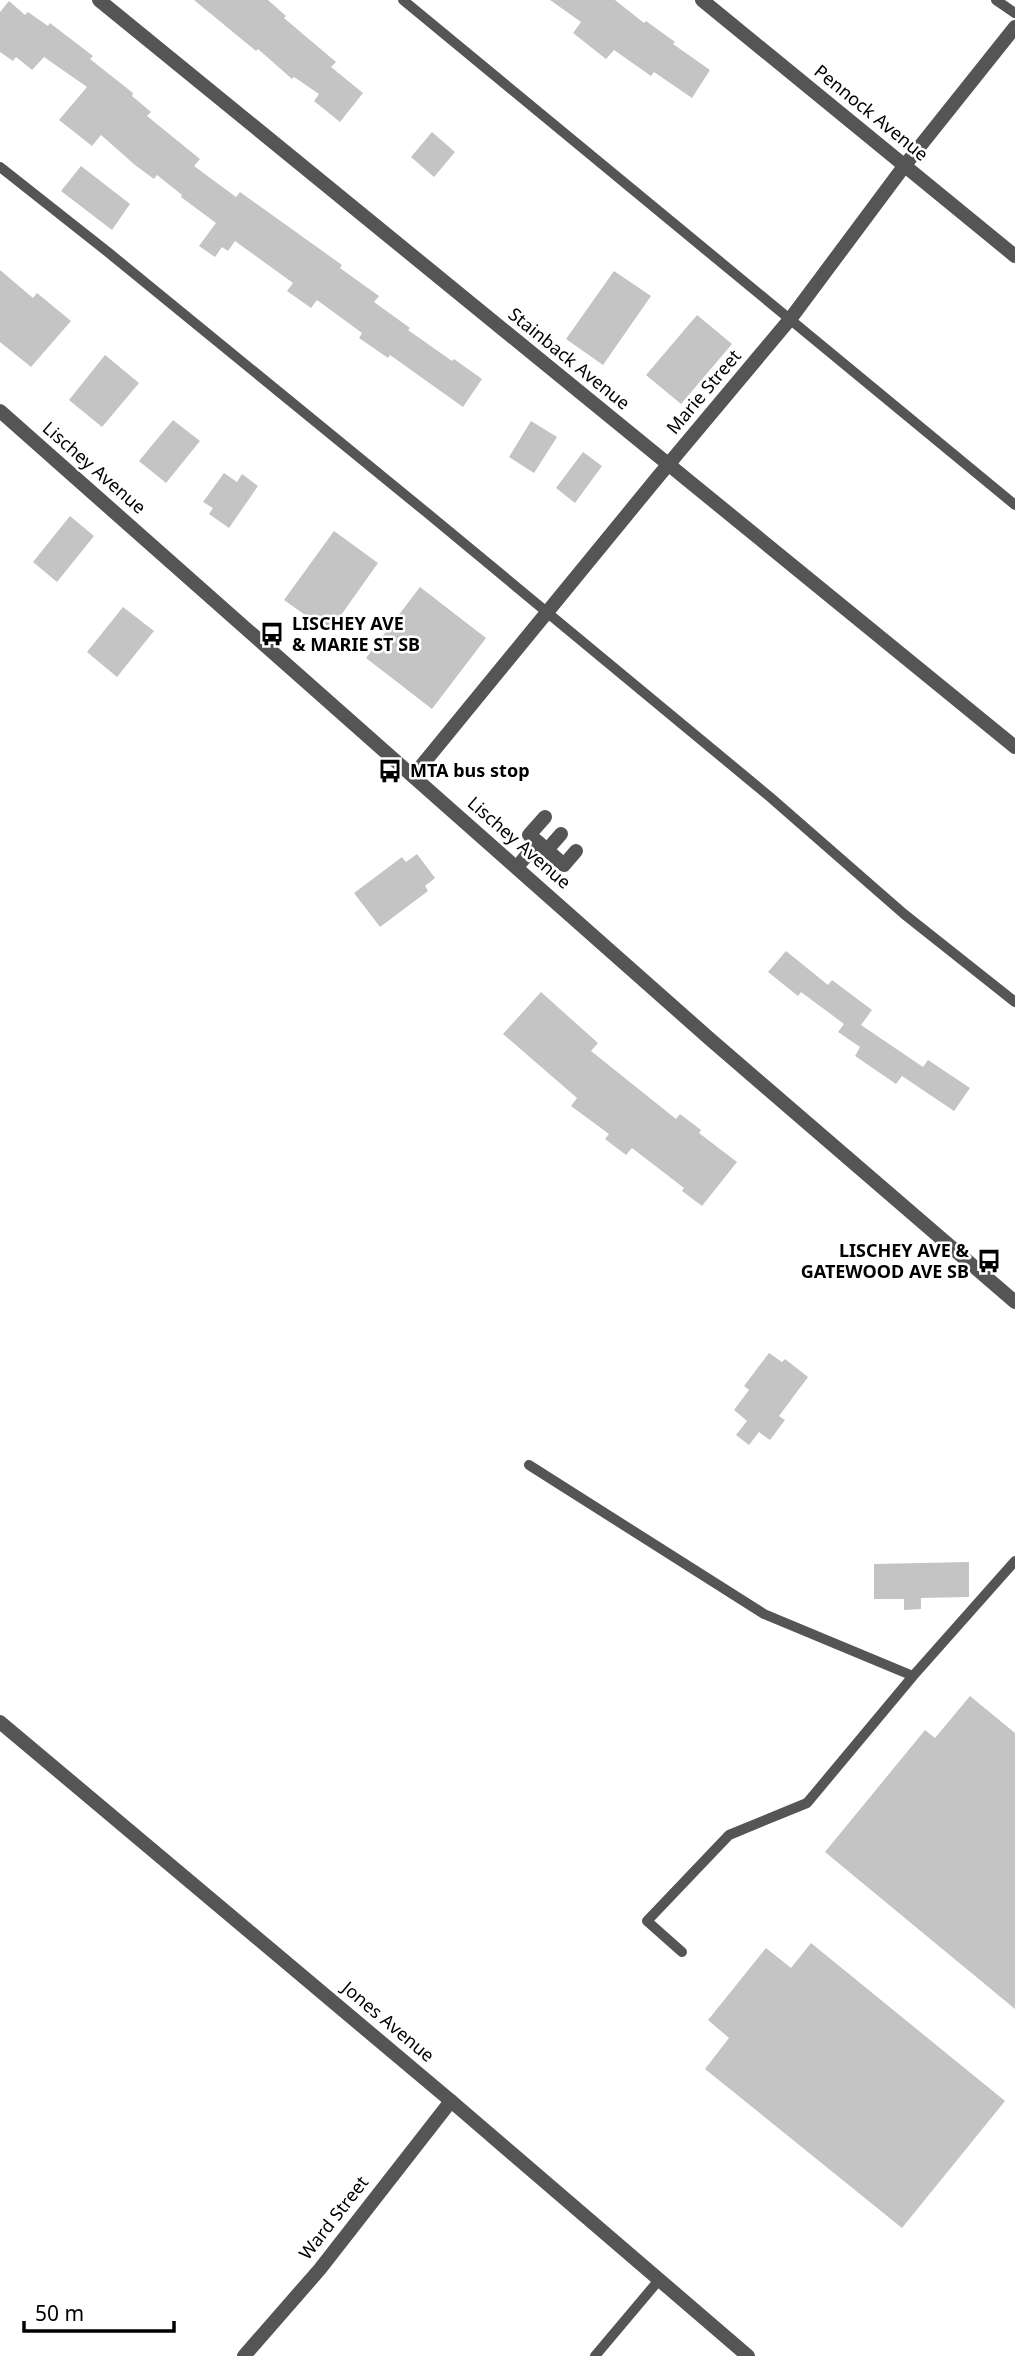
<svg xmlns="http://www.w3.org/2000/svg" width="1015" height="2356" viewBox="0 0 1015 2356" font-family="'Noto Sans',sans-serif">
	<rect width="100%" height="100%" fill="#fff"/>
	<path fill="#c4c4c4" d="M194 0H268L286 16 284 18 336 62 331 67 363 93 340 122 314 101 319 94 294 77 292 79 258 49 256 51Z
		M550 0H615L644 23 646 21 675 42 673 44 710 70 692 98 654 72 651 76 614 50 606 59 573 33 581 22Z
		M9 1 25 15 28 12 48 26 50 23 93 56 90 59 133 93 132 96 151 112 147 116 200 159 194 166 236 197 240 192 342 265 340 268 379 296 374 302 410 328 408 330 452 361 454 359 482 379 463 407 390 355 388 358 359 338 362 333 317 300 311 308 287 291 293 283 235 241 228 251 222 247 215 257 199 246 216 223 181 197 182 195 157 175 154 179 135 165 101 135 92 146 59 120 87 87 44 57 32 70 16 57 13 61 0 52V12Z
		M432 132 455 152 434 177 411 157Z
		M81 166 130 204 112 230 61 191Z
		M0 270 33 298 37 293 71 321 31 367 0 342Z
		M614 271 651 296 603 365 566 339Z
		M697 315 732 344 681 404 646 375Z
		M105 355 139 383 102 427 69 400Z
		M173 420 200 441 166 483 139 461Z
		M531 421 557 437 534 473 509 457Z
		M583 452 602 466 575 503 556 488Z
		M224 473 237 482 242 474 258 486 229 528 209 514 213 508 203 502Z
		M70 516 94 536 57 582 33 562Z
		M334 531 378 563 329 632 284 600Z
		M420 587 486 638 432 709 366 658Z
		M123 607 154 631 117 677 87 652Z
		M417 854 435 878 425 886 428 891 380 927 354 893 402 857 406 862Z
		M786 951 828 985 832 980 872 1010 861 1025 923 1067 928 1060 970 1088 954 1111 902 1076 896 1084 855 1056 860 1047 838 1032 844 1024 801 992 798 996 768 972Z
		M541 992 598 1043 591 1051 676 1119 680 1114 701 1130 699 1133 737 1162 702 1206 682 1191 684 1188 632 1148 626 1155 605 1139 609 1134 571 1106 577 1098 503 1034Z
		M769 1353 782 1362 785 1359 808 1377 779 1416 785 1420 770 1440 759 1432 749 1445 736 1435 747 1421 734 1410 749 1390 744 1386Z
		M969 1562V1597L921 1598V1609L904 1610V1599H874V1564Z
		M970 1696 1015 1733V2009L825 1852 925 1730 935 1738Z
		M811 1943 1005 2101 902 2228 705 2069 729 2038 708 2020 766 1948 791 1968Z"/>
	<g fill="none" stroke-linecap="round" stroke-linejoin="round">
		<path stroke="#555" stroke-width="10" d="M403 0 1015 505
			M996 0 1015 13
			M0 167 109 253 426 512 770 797 904 914 1015 1002
			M529 1465 764 1614 913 1676
			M682 1952 647 1921 729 1835 807 1803 913 1676 1015 1561
			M595 2356 659 2280"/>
		<path stroke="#555" stroke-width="14" d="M99 0 1015 747
			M702 0 1015 256
			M413 776 657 478 791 318 905 165 1015 27
			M538 842 529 835 545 817
			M547 850 561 834
			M517 867 538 842 564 865 576 851
			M244 2356 320 2269 451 2101"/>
		<path stroke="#555" stroke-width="14" d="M0 411 711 1040 1015 1302
			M0 1722 451 2101 748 2356"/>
	</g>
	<defs>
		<g id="bus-bare" transform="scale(1.89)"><path d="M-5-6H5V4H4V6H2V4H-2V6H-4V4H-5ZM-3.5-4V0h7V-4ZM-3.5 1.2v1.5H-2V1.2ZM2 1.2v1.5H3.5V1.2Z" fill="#000" stroke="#fff" stroke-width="2.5" paint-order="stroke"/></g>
	</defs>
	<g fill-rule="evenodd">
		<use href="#bus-bare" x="272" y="634"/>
		<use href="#bus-bare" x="390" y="771"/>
		<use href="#bus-bare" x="989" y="1261"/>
	</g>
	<g text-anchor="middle" stroke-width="5" stroke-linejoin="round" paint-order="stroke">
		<g font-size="18" fill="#000" stroke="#fff">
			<text transform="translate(871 113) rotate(39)" y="6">Pennock Avenue</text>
			<text transform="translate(569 359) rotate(39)" y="6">Stainback Avenue</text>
			<text transform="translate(704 392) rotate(-50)" y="6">Marie Street</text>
			<text transform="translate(94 468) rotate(41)" y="6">Lischey Avenue</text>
			<text transform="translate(519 843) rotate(41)" y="6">Lischey Avenue</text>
			<text transform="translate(388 2022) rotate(40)" y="6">Jones Avenue</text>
			<text transform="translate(334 2218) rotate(-52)" y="6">Ward Street</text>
		</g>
		<g font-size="18" font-weight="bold" fill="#000" stroke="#fff" text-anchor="start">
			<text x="292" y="630">LISCHEY AVE<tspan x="292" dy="21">&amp; MARIE ST SB</tspan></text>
			<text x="410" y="777">MTA bus stop</text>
			<text x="969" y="1257" text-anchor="end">LISCHEY AVE &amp;<tspan x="969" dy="21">GATEWOOD AVE SB</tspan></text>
		</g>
	</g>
	<path d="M24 2321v10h150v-10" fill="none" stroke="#000000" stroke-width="3.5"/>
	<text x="35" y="2321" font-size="21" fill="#000000" stroke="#ffffff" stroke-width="5" paint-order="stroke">50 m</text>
</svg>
